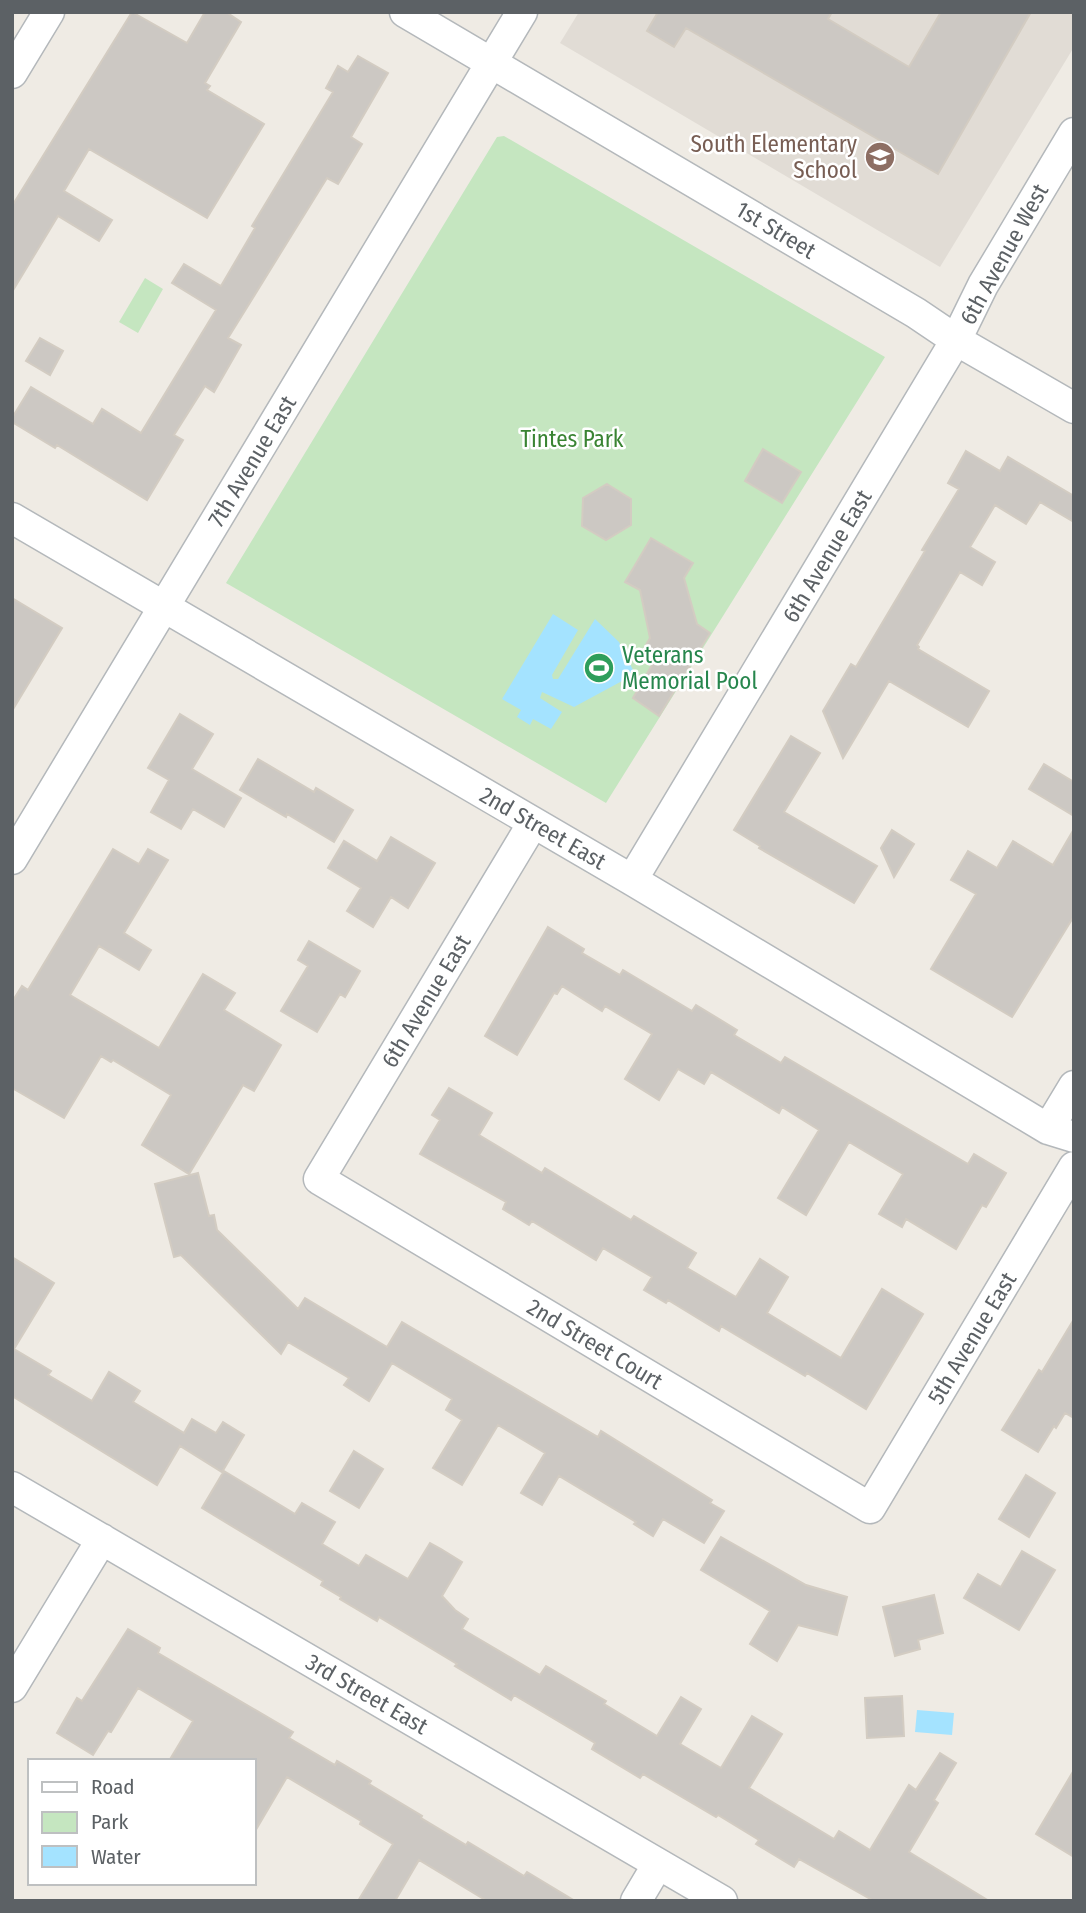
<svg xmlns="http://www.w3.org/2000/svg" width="1086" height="1913" viewBox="0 0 1086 1913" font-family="'Fira Sans Condensed',sans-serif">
	<rect width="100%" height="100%" fill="#efebe4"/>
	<path fill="#e1dcd5" d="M579 12H1074V47L940 267 560 43Z"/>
	<path fill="#c5e6c0" d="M504 136 885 357 606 803 226 583 497 137Z
		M145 278 163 289 138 333 119 322Z"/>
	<path fill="#a4e3ff" d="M553 614 578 630 552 675 553 679H558L595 619 619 642 635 674 574 707 542 692 540 698 562 712 551 729 533 719 530 725 517 717 521 710 502 699Z
		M917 1710 954 1713 952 1735 915 1732Z"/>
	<path fill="#ccc8c3" stroke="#d3ccc2" stroke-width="2" d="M132 12 187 43 205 12H226L241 22 205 83 210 86 207 90 264 124 207 218 89 149 64 191 112 220 99 241 58 216 12 292V206Z
		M658 12H832L828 19 909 67 941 12H1031L938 174 686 28 674 47 647 31Z
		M358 56 388 73 351 137 362 144 338 184 327 178 228 338 241 345 214 392 205 386 174 435 183 440 147 500 57 445 55 448 12 422V418L31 387 93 424 102 409 141 433 216 310 172 283 184 264 221 286 255 228 252 226 333 92 326 88 338 66 348 72Z
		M40 338 63 351 50 375 26 361Z
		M763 449 801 472 782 503 745 481Z
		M966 451 1000 471 1008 457 1074 496V522L1040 502 1026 524 995 505 970 547 995 562 982 585 960 572 917 645 919 647 918 649 989 691 968 727 889 681 843 758 823 711 851 664 856 667 925 551 922 550 959 489 948 483Z
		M607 484 631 499V525L606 540 582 526 583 498Z
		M651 538 693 563 684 578 697 624 710 633 659 716 633 698 656 658 643 650 650 638 640 590 625 582Z
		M12 598 62 628 12 711Z
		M180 714 213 734 192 769 241 798 224 827 193 809 181 829 151 812 169 780 148 768Z
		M791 736 820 753 784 812 877 866 854 903 759 848 760 846 734 830Z
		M258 759 314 792 316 788 353 810 334 842 287 814 286 817 240 790Z
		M1044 764 1074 782V816L1029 789Z
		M1074 829V916L1012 1017 931 969 976 894 951 880 968 851 997 868 1013 841 1053 865Z
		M892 830 914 844 894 877 881 848Z
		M391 837 435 863 408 908 391 897 373 927 347 911 361 888 328 868 344 841 377 861Z
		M113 849 139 864 148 849 168 860 124 933 151 950 139 970 99 946 70 995 159 1048 203 974 235 993 224 1010 281 1045 254 1091 243 1085 189 1174 142 1145 171 1095 113 1060 111 1062 101 1056 64 1118 12 1088V1002L22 986 28 990Z
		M548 927 584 949 582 953 620 975 623 970 692 1011 696 1005 737 1030 734 1035 781 1063 785 1057 968 1164 974 1154 1006 1173 986 1207 982 1205 956 1249 906 1219 902 1227 879 1214 903 1174 849 1142 806 1215 778 1198 819 1130 782 1107 779 1113 711 1072 704 1084 678 1069 659 1100 625 1079 652 1034 605 1006 602 1011 562 986 557 994 554 993 517 1055 485 1036Z
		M309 941 360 971 345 997 340 994 317 1032 281 1011 308 966 298 960Z
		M449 1088 492 1113 479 1135 542 1173 545 1168 631 1220 634 1216 696 1253 687 1268 736 1297 760 1259 788 1277 767 1313 841 1358 882 1289 923 1314 866 1409 807 1373 805 1376 721 1326 719 1331 668 1300 666 1303 644 1290 652 1277 603 1248 596 1260 532 1221 529 1225 503 1209 506 1202 420 1154 440 1120 432 1115Z
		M198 1173 209 1216 214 1215 217 1230 298 1309 305 1298 387 1347 402 1322 598 1437 601 1431 712 1500 710 1503 724 1511 704 1543 663 1519 653 1536 634 1524 636 1522 559 1476 542 1505 521 1493 545 1453 498 1425 462 1485 433 1468 462 1420 446 1410 452 1399 392 1363 369 1401 344 1385 349 1378 288 1342 281 1354 181 1255 174 1257 155 1184Z
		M12 1257 54 1283 14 1349 51 1371 48 1375 92 1401 109 1372 140 1391 133 1402 184 1433 192 1419 216 1433 223 1422 244 1435 222 1472 180 1446 157 1485 12 1396Z
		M1074 1319V1418L1065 1413 1056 1428 1054 1426 1038 1452 1002 1430 1039 1370 1042 1372Z
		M354 1451 383 1469 359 1508 330 1491Z
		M224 1471 295 1514 302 1503 335 1522 322 1544 359 1566 366 1555 408 1579 430 1543 441 1549 462 1562 442 1596 455 1610 468 1619 462 1629 540 1675 546 1666 606 1701 604 1704 657 1736 681 1697 701 1709 680 1744 721 1768 752 1716 782 1734 749 1788 834 1839 839 1831 870 1850 909 1785 916 1790 940 1753 956 1763 934 1800 938 1803 909 1852 989 1901H874L799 1859 794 1867 756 1844 759 1840 718 1815 716 1817 643 1774 640 1778 592 1749 595 1743 514 1695 511 1700 455 1666 457 1664 379 1617 377 1621 340 1599 341 1597 321 1585 323 1581 202 1508Z
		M1026 1475 1055 1493 1029 1537 999 1519Z
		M721 1537 806 1585 847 1597 837 1635 798 1625 777 1661 750 1644 770 1611 701 1570Z
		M1022 1551 1055 1570 1019 1630 964 1598 978 1574 1001 1587Z
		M934 1595 943 1633 918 1640 920 1649 895 1656 883 1607Z
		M128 1629 160 1648 158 1653 293 1732 289 1738 335 1765 337 1761 371 1781 369 1784 422 1816 421 1818 466 1845 468 1842 524 1876 527 1872 575 1901H487L419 1860 395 1901H358L393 1844 360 1824 361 1821 287 1777 254 1833V1761H169L193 1721 138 1688 111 1732 108 1731 93 1755 57 1733 77 1698 82 1701Z
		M902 1696 904 1736 867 1738 865 1698Z
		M1074 1770V1857L1036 1834Z"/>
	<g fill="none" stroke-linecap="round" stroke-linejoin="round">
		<g stroke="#b4b8bb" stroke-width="33">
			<path id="minor" d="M405 12 916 313 956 340 1074 408
				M12 73 49 12
				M12 518 632 880 1048 1129 1074 1137
				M533 823 319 1179 870 1508 1074 1167
				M12 859 522 12
				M632 880 956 340 983 285 1074 133
				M1048 1129 1074 1086
				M12 1487 722 1901
				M12 1687 102 1539
				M636 1901 658 1864"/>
		</g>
		<use href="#minor" stroke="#fff" stroke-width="30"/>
	</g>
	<defs>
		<g id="school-disc" transform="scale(1.575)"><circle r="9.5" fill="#8d6e63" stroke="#fff"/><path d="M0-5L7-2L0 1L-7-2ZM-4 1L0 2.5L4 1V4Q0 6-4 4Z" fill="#fff"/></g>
		<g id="stadium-disc" transform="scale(1.575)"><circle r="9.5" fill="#2e9e5b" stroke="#fff"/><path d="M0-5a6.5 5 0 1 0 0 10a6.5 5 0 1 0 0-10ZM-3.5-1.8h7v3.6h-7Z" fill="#fff"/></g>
	</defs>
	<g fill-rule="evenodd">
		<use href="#school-disc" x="880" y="157"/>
		<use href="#stadium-disc" x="599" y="668"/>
	</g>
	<g text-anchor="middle" stroke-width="5" stroke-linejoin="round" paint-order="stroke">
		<g font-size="23" fill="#785e54" stroke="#fff" text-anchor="end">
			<text x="857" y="152">South Elementary<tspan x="857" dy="26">School</tspan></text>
		</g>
		<g font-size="23" fill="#5c6165" stroke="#fff">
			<text transform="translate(776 230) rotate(31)" y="8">1st Street</text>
			<text transform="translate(1004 254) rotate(-61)" y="8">6th Avenue West</text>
			<text transform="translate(252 461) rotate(-59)" y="8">7th Avenue East</text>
			<text transform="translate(827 556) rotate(-59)" y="8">6th Avenue East</text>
			<text transform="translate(543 828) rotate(30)" y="8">2nd Street East</text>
			<text transform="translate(426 1001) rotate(-59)" y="8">6th Avenue East</text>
			<text transform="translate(972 1338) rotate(-59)" y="8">5th Avenue East</text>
			<text transform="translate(595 1344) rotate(31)" y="8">2nd Street Court</text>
			<text transform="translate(367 1694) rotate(30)" y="8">3rd Street East</text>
		</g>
		<g font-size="23" fill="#3a8433" stroke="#fff">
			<text x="572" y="447">Tintes Park</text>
		</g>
		<g font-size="23" fill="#27864d" stroke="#fff" text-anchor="start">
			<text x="622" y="663">Veterans<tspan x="622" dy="26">Memorial Pool</tspan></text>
		</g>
	</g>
	<rect width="1086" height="1913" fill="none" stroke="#5c6165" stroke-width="28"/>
	<rect x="28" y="1759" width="228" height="126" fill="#ffffff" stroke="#bec0c1" stroke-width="2"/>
	<rect x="42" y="1782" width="35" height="10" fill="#ffffff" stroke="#bec0c1" stroke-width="2"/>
	<text x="91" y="1794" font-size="21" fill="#5c6165">Road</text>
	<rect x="42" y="1812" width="35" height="21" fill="#c5e6c0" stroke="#bec0c1" stroke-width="2"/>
	<text x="91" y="1829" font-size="21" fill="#5c6165">Park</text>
	<rect x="42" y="1846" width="35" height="21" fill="#a4e3ff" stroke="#bec0c1" stroke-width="2"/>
	<text x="91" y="1864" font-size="21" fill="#5c6165">Water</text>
</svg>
